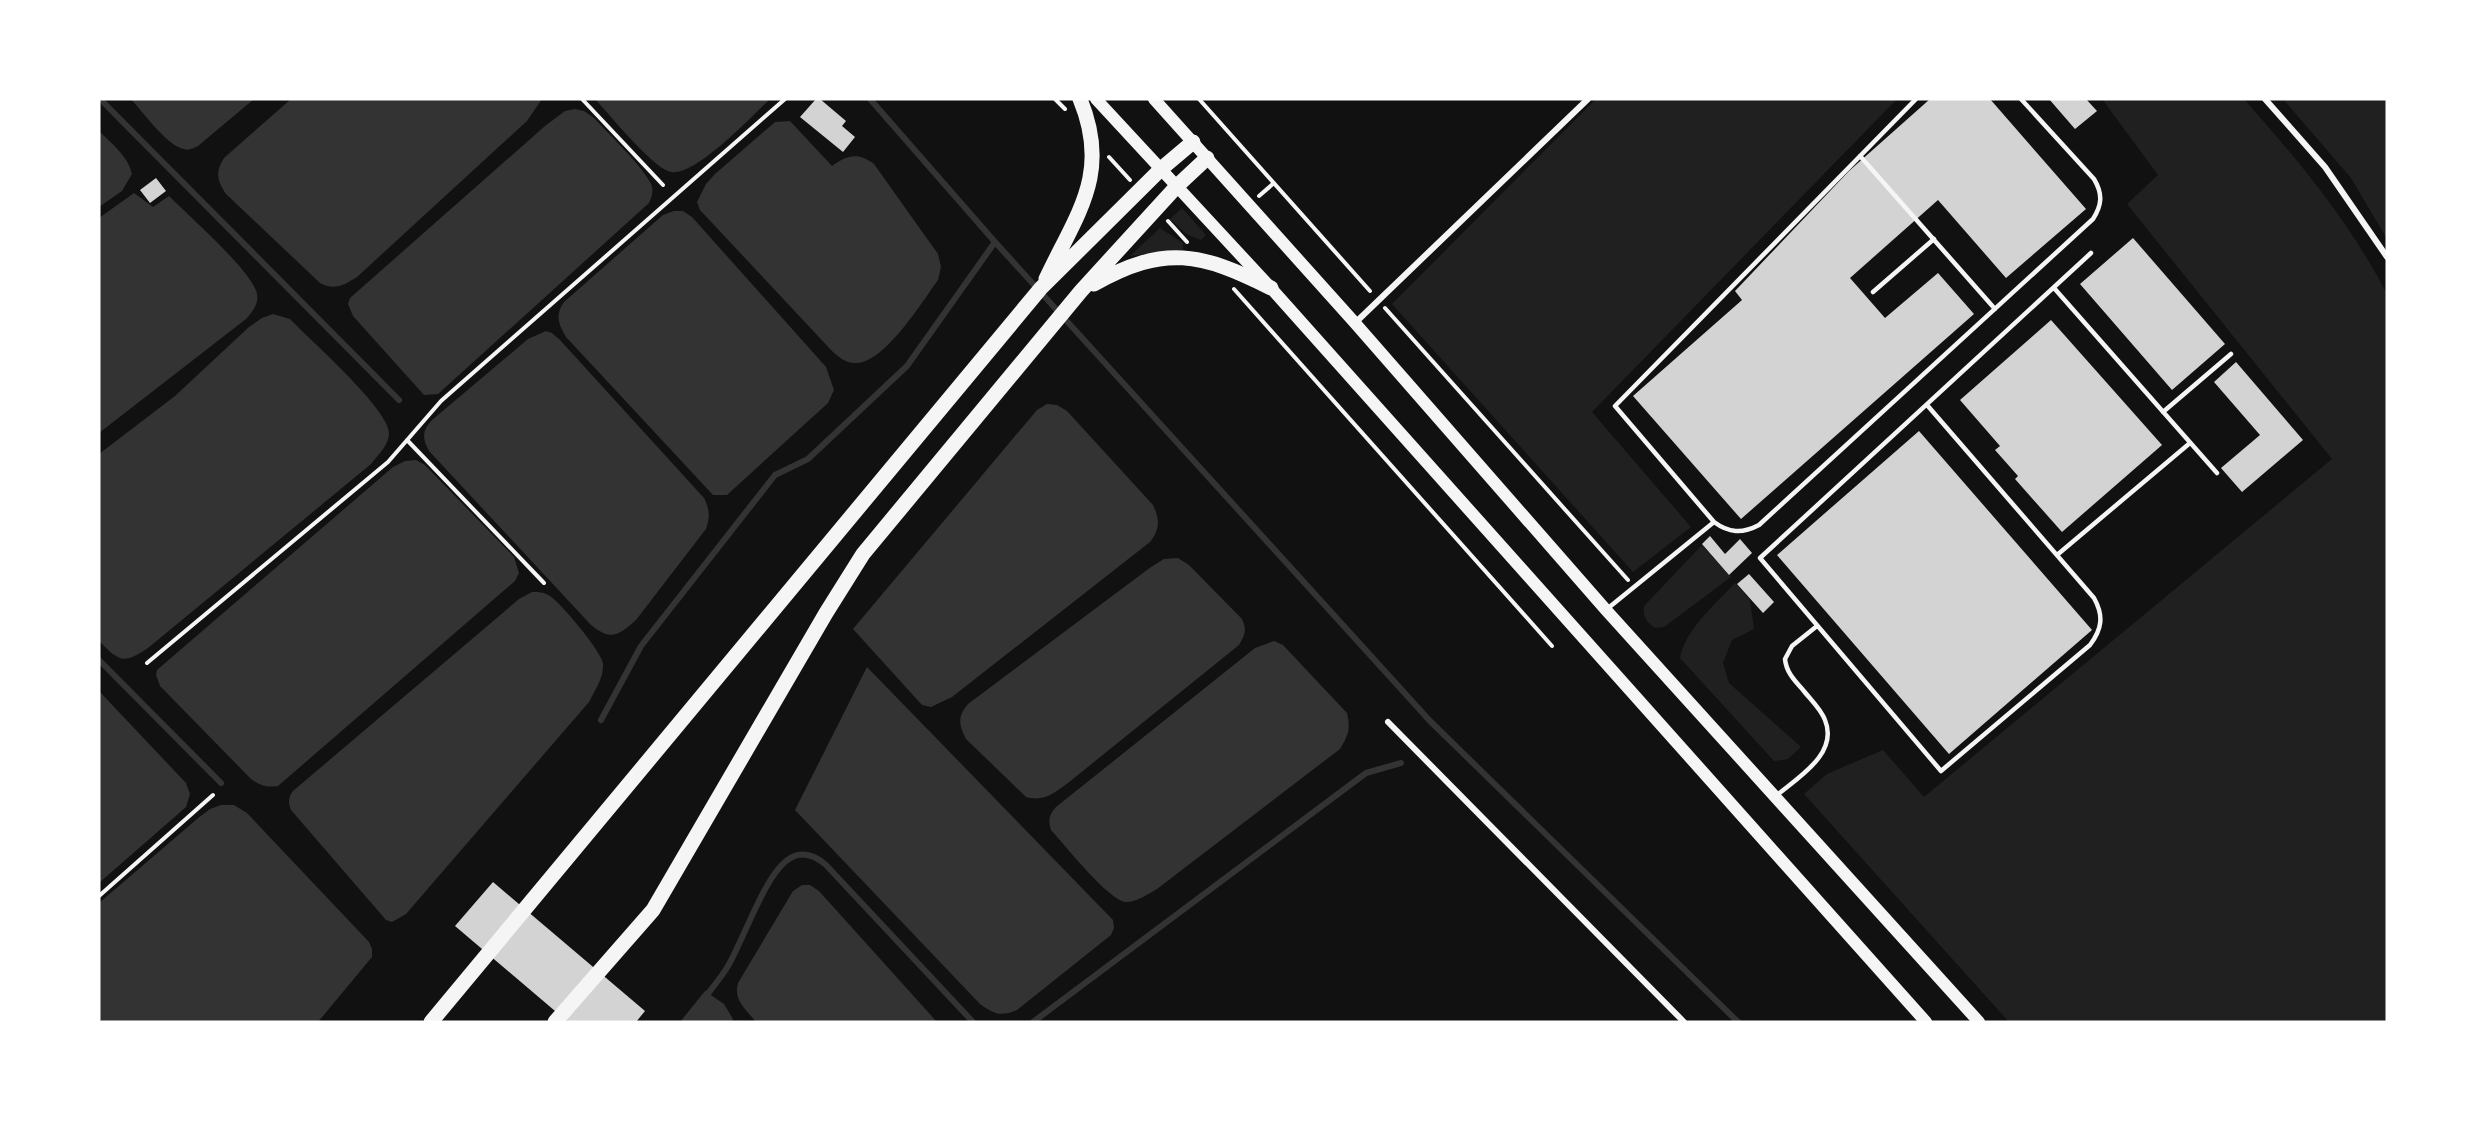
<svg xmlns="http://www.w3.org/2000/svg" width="2486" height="1121" viewBox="0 0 2486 1121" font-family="Roboto,sans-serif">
	<rect width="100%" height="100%" fill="#111"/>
	<path fill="#202020" d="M1596 99H1897L1592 412 1691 527 1633 572 1392 304Z
		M2102 99H2244C2298 160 2349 221 2387 294V1022H2009L1804 794 1827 774 1883 750 1924 797 2332 459 2127 204 2158 175Z
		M2283 99H2387V239L2351 178Z
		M1182 208 1206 235 1201 240 1186 234 1170 219Z
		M1160 228 1183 243V250L1130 256Z
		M1702 545 1731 577 1664 627 1655 628C1646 622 1643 617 1644 606Z
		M1735 583 1750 600 1754 629 1732 640 1723 663 1729 683 1801 747 1788 759 1774 761 1680 658C1686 628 1715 605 1735 583Z"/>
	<path fill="#333" d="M131 99H254L198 146C193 148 189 151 184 149 167 146 143 112 131 99Z
		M291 99H542L527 121 357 277C344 285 335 291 320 283L226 194C217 180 215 172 224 158Z
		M595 99H770C752 116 695 177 671 172 654 169 609 114 595 99Z
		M575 109 584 111 594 118C608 133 644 168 651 184 654 191 652 197 649 203L438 394 424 395 353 316 348 304 350 298 545 126 565 111Z
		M790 121 832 166C847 155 858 152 874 164L938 254 941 267 938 280C922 302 885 362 857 363 846 364 839 357 832 351L700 210 697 202 706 184 715 174 775 122Z
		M99 131C112 144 128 156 132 174L122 191 99 207Z
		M134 193 153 207 169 196C188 215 253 272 257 294 259 304 252 312 246 319L99 433V218Z
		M674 211H683L692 217 826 367 834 390 828 403 727 495H713L566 337C558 323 555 315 564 302L663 215Z
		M273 314 290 319C309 339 389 409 389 433 389 445 378 455 371 464L148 648C123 665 119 661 99 641V454L175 396 249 327 262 318Z
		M546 331 552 333 560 340 704 498C710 510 710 517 706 529L636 620C618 636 611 641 591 625L429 451C422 438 422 431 432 420L528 339Z
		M1047 404 1057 405 1067 411 1153 505C1160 520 1160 529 1150 542L952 697 931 707 922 705 853 629 1037 410Z
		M416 460 425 465 514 557 519 573 515 581 278 786C266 788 260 785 251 779L160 686 156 675 157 670 393 467 405 461Z
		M1178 558 1189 565 1242 619C1247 630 1245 635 1239 645L1068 783C1054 793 1044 802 1026 797L966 739C958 724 958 716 968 704L1151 567 1164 559Z
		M532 592C539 592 544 592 550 596 561 603 601 651 603 663 604 678 595 690 589 702L406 914 392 922 386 920 291 810C288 802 288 798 293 791L519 599Z
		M1274 641 1283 645 1347 713C1351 729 1348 736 1340 749L1157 889C1148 894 1137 902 1126 902 1109 901 1064 844 1051 830 1048 820 1049 815 1056 807L1255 648Z
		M867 667 1113 920 1114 928 1111 935 1017 1010C1000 1017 994 1014 980 1004L795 810Z
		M99 691 186 783 190 794 186 807 99 883Z
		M221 805H234L247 813 369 942 372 949V957L318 1022H103L99 1019V903L197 819 210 809Z
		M802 885H810L819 891 937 1022H756C746 1009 733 1001 738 983L793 891Z
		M705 991 724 1004 733 1019 731 1022H680Z"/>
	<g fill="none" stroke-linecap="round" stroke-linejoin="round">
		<path stroke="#333" stroke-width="6" d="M100 99 399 400
			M870 99 995 242 1430 721 1738 1022
			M99 660 221 783
			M601 720 641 646 775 475 808 459 907 366 995 242
			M703 1000C711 989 721 978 728 966 744 939 765 874 789 859 802 850 816 856 826 865L973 1022
			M1033 1022 1366 773 1401 763"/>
	</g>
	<path fill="#d3d3d3" d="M816 99H820L846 121 842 126 855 137 843 152 800 117Z
		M1930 99H1990L2086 209 2006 278 1938 200 1850 278 1885 318 1938 273 1974 314 1741 519 1633 396 1742 300 1735 291 1849 171Z
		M2049 99H2086L2097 111 2075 129Z
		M156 178 166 191 150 203 140 190Z
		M2133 238 2225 344 2172 390 2080 284Z
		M2051 320 2162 445 2062 532 2015 479 2018 476 1995 450 2000 446 1960 400Z
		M2236 362 2303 440 2242 492 2221 468 2260 435 2214 382Z
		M1919 431 2092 630 1949 754 1777 555Z
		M1710 536 1725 554 1740 539 1752 553 1729 575 1702 544Z
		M1749 574 1774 602 1763 613 1737 584Z
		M493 882 645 1011 636 1022H568L455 926Z"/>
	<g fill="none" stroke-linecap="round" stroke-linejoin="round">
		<path stroke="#f5f5f5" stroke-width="4" d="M582 99 663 185
			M1055 99 1065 109
			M1199 99 1370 291
			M1109 157 1130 180
			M1259 196 1274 183
			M1168 221 1187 242
			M1234 289 1552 646
			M1385 308 1628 580
			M407 440 544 583
			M147 663 388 462 441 401 785 99
			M99 896 213 795"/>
		<path stroke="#f5f5f5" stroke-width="4.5" d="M1916 99 1615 406 1714 522C1729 533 1742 534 1759 525L2093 219C2102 205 2103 194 2094 179L2021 99
			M1860 156 1995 309
			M2054 288 2217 473
			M1873 292 1934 239
			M1927 405 2094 598C2104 616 2102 629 2090 645L1941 771 1760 558 2091 253
			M2163 412 2231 354
			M2057 555 2190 443
			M1607 609 1714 522
			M1776 796C1797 778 1839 754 1825 720 1821 709 1811 700 1803 690 1795 681 1786 672 1785 659L1792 646 1817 626"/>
		<path stroke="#f5f5f5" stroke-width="6" d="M2265 99 2325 167 2387 257
			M1355 323 1588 99
			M1388 722 1684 1022"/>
		<path stroke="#f5f5f5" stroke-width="12" d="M1096 99 1271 288 1926 1022
			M1154 99 1355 323 1606 610 1979 1022"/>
		<path stroke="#f5f5f5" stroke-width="15" d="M1046 279C1077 213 1111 174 1080 99
			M1094 284C1165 244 1201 253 1271 288
			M431 1022 1041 288 1161 169 1193 142
			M555 1022 653 910 826 613 863 554 1081 291 1177 186 1207 158"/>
	</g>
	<rect width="2486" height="1121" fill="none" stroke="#ffffff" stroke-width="201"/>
</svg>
